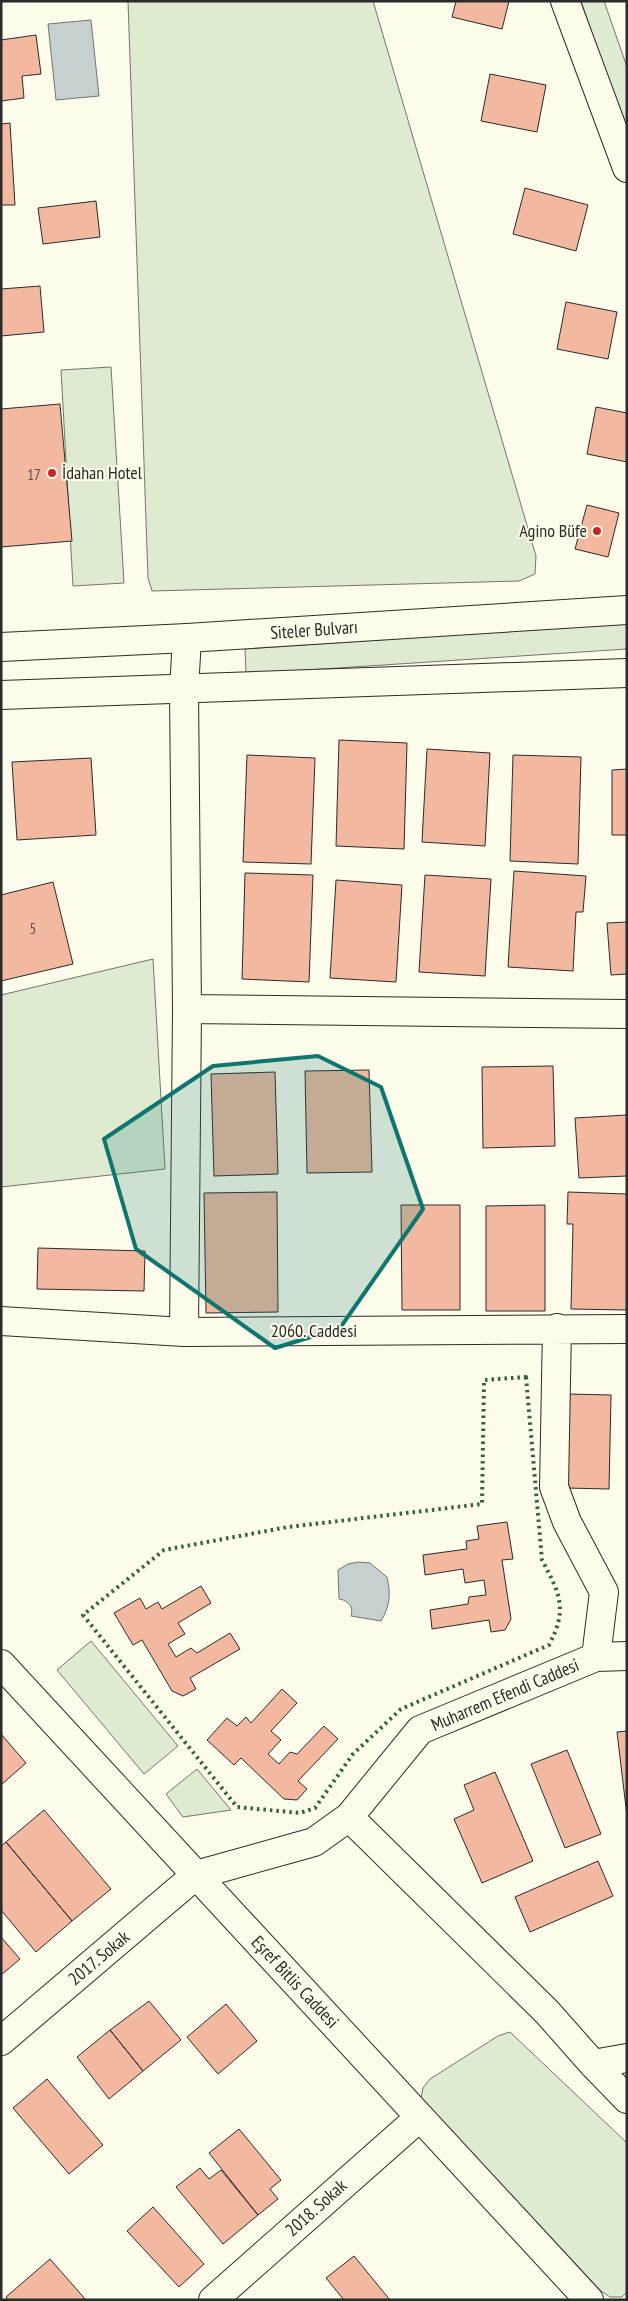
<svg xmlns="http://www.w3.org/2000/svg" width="628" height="2301" viewBox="0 0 628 2301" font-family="'PT Sans Narrow',sans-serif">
	<rect width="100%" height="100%" fill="#fdfbea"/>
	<path fill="#deebd1" stroke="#74746e" d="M128 1H373L536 556 535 574 519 581 152 591 148 578Z
		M581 1H604L627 67V134Z
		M111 367 124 583 73 586 61 370Z
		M627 623V649L246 674 245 649Z
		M153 959 165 1169 1 1187V995Z
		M91 1641 178 1746 144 1774 57 1670Z
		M197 1769 231 1810 183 1817 166 1794Z
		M510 2032 627 2143V2292L622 2297H610L601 2291 421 2098 423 2088 430 2079 498 2036Z"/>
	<path fill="#c7d0d0" stroke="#74746e" d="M91 20 99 96 56 100 48 24Z
		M358 1562 370 1563 387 1577C391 1594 390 1606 381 1621L351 1616C354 1607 348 1600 339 1599L338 1570 348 1564Z"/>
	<path fill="#f2b8a0" stroke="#2b2b2b" d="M456 1H509L502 29 452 17Z
		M36 35 41 74 22 76 24 98 1 101V40Z
		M490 74 546 85 537 132 481 121Z
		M10 123 15 205H1V124Z
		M525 188 588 205 576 251 513 234Z
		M96 201 100 237 43 244 38 208Z
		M40 286 44 332 1 336V289Z
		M566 302 617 312 608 359 557 349Z
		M60 404 72 541 1 547V409Z
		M596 407 627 413V462L587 454Z
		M587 505 619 513 608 557 575 549Z
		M339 740 407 743 404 849 336 846Z
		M427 749 490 753 485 846 422 842Z
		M247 755 315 758 311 864 243 862Z
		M513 755 581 757 578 864 510 861Z
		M91 758 96 835 17 840 12 762Z
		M627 769V835H612V770Z
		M514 871 586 876 583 912H576L573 971 508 967Z
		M245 873 313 875 309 982 242 979Z
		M425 875 491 879 485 976 419 972Z
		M336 880 402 885 396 982 330 978Z
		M53 882 73 964 1 981V895Z
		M627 922V974L611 975 607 923Z
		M553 1066 555 1146 483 1148 482 1067Z
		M369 1070 372 1172 307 1173 305 1071Z
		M275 1072 278 1174 214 1176 211 1074Z
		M627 1115V1176L579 1178 575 1118Z
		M277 1192 278 1312 206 1313 204 1193Z
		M568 1192 627 1194V1310L571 1309 573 1224H567Z
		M401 1205H460V1310H402Z
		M545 1205V1311H486V1206Z
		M38 1248 145 1251 144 1291 37 1289Z
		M568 1394 611 1395 609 1489 566 1488Z
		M507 1522 513 1559 502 1560 511 1619 505 1630 491 1632 489 1620 432 1629 430 1610 468 1604 469 1597 486 1595 484 1580 465 1583 463 1569 425 1575 423 1555 467 1549 466 1541 479 1539 477 1526Z
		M201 1586 211 1603 178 1623 185 1634 168 1644 176 1657 191 1648 197 1653 230 1633 240 1649 190 1678 196 1689 183 1696 172 1691 142 1640 133 1645 114 1613 140 1598 146 1609 158 1602 162 1609Z
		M282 1689 297 1703 271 1731 281 1740 268 1754 279 1764 290 1752 297 1754 324 1726 338 1739 298 1781 307 1789 297 1800 284 1799 241 1758 234 1765 207 1740 227 1718 237 1726 246 1717 251 1723Z
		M627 1731V1816L617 1732Z
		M1 1734 26 1763 1 1785Z
		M567 1750 601 1834 565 1848 531 1764Z
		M495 1772 533 1861 482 1883 454 1819 474 1810 464 1785Z
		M44 1810 111 1889 72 1921 6 1842Z
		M6 1842 72 1921 36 1952 1 1910V1846Z
		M598 1861 613 1896 530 1932 515 1897Z
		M1 1937 20 1959 1 1975Z
		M149 2001 181 2040 143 2071 110 2030Z
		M226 2004 257 2041 218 2074 187 2037Z
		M110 2030 143 2071 109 2099 77 2057Z
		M47 2079 103 2145 69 2174 13 2108Z
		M239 2129 281 2180 270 2189 278 2199 258 2215 209 2153Z
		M200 2168 209 2179 221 2170 258 2215 223 2244 176 2187Z
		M153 2207 204 2264 179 2287 127 2231Z
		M354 2256 390 2300H344L326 2278Z
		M50 2259 86 2300H8L6 2297Z"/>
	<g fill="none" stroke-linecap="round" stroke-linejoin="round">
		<g stroke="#2b2b2b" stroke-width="30">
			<path id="street" d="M565 1 627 168
				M187 1009 627 1014
				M1 1321 184 1332 627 1329
				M557 1328 554 1487 567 1522 604 1592 596 1657
				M184 1332 187 1009 184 690 187 638
				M1 1664 589 2300
				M349 1817 547 2012 593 2064 627 2058
				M1 2041 196 1875 314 1842 349 1817 420 1730 596 1657 627 1656
				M593 2064 627 2099
				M213 2300 420 2117"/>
		</g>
		<g stroke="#2b2b2b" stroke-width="30">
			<path id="primary" d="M1 647 187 638 627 610
				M1 695 627 673"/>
		</g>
		<use href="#street" stroke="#fdfbea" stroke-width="28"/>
		<use href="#primary" stroke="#fdfbea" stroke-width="28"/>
		<path stroke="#34623c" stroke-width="4" stroke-dasharray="2.5 4" stroke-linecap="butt" d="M526 1377 542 1560C560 1594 568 1609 549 1645L401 1709 353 1754 315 1808 300 1813 237 1807 83 1615 164 1550 288 1527 482 1504 484 1380Z"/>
	</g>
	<path fill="#0f766e" fill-opacity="0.2" stroke="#0f766e" stroke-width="4" stroke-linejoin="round" d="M318 1056 381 1087 423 1209 340 1328 275 1348 136 1249 104 1139 213 1066Z"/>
	<g fill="#c62828" stroke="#fdfbea" stroke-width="2">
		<circle cx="52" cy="473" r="5"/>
		<circle cx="597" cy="531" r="5"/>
	</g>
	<g text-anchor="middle" stroke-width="4" stroke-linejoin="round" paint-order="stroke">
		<g font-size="15" fill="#5d4e48">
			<text x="34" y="480">17</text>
			<text x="33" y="934">5</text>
		</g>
		<g font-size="18" fill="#2b2b2b" stroke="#fdfbea" text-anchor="start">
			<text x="62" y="479">İdahan Hotel</text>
			<text x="587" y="537" text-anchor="end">Agino Büfe</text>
		</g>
		<g font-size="18" fill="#2b2b2b" stroke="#fdfbea">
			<text transform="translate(314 630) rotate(-4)" y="6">Siteler Bulvarı</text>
			<text x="314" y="1337">2060. Caddesi</text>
			<text transform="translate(505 1695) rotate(-23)" y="6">Muharrem Efendi Caddesi</text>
			<text transform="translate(99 1958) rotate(-40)" y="6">2017. Sokak</text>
			<text transform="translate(295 1982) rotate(47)" y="6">Eşref Bitlis Caddesi</text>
			<text transform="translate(316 2208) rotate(-42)" y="6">2018. Sokak</text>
		</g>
	</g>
	<rect width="628" height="2301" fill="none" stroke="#2b2b2b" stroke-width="5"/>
</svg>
